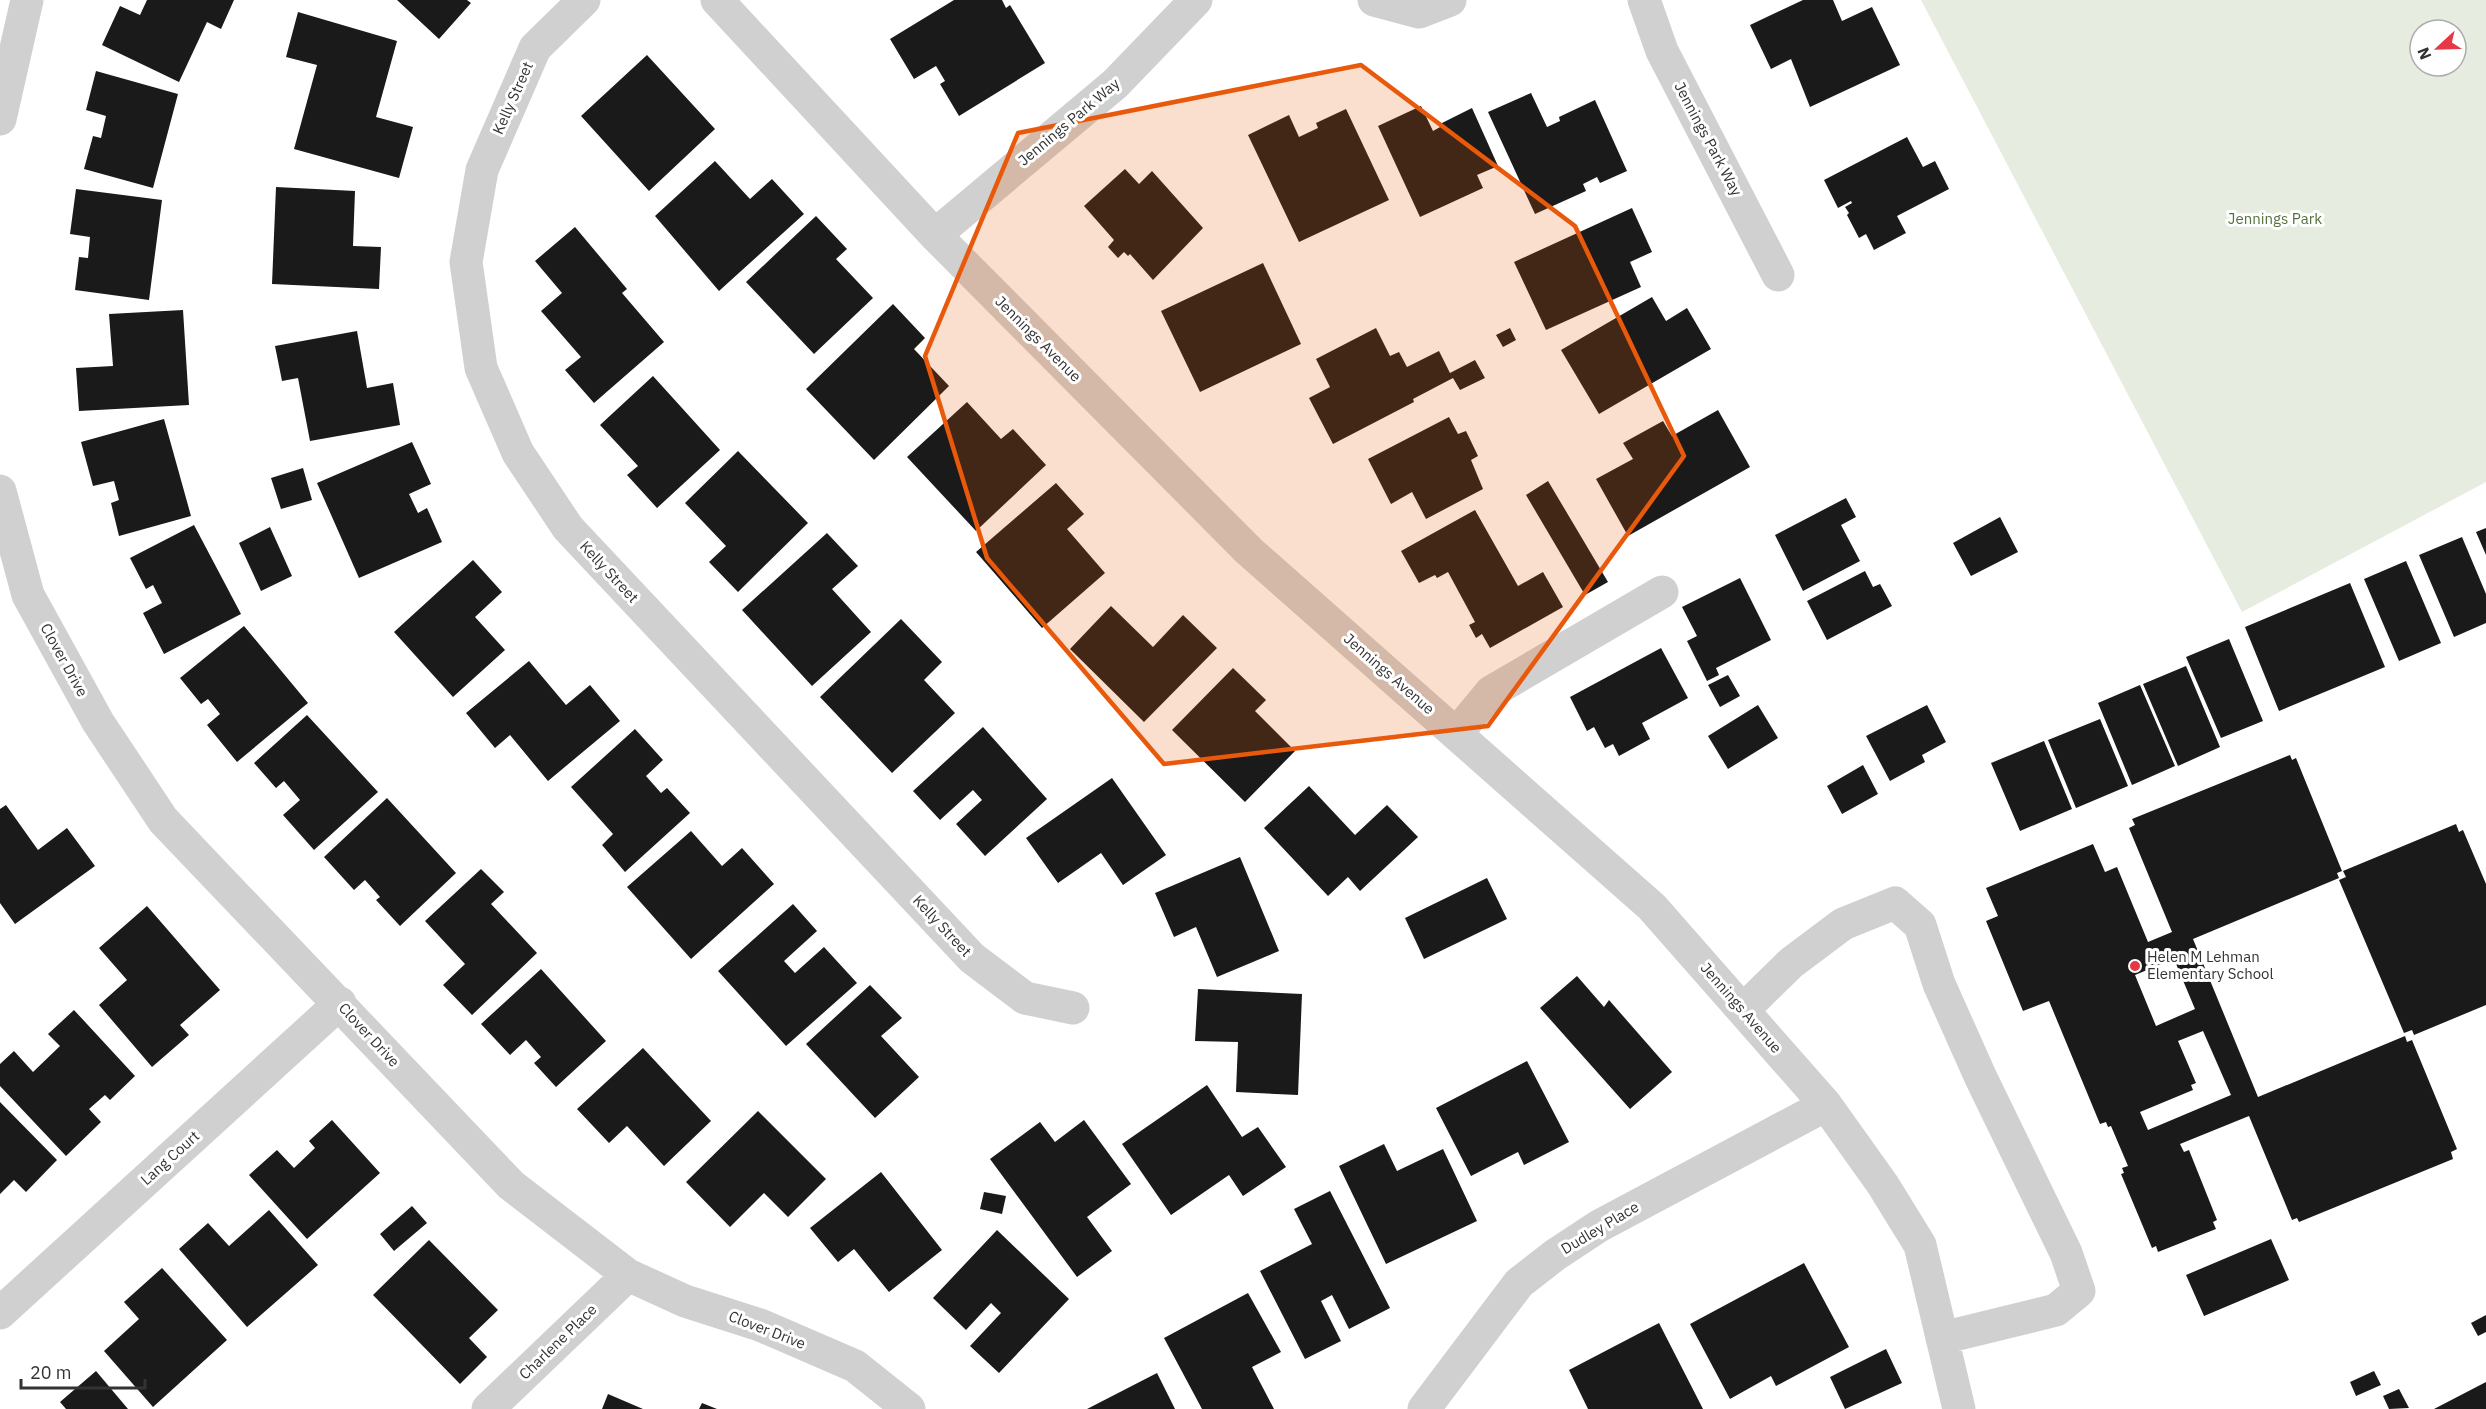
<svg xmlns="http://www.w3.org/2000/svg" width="2486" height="1409" viewBox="0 0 2486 1409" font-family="'IBM Plex Sans',sans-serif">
	<rect width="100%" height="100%" fill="#fff"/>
	<path fill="#e6ecdf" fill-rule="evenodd" d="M1921 0H2486V482L2242 612ZM2420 30H2456V66H2420Z"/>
	<path fill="#1a1a1a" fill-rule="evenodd" d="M147 0H234L221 29 207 22 179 82 102 45 120 6 140 15Z
		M397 0H467L471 3 439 39Z
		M954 0H1002L1006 8 1010 5 1045 63 959 116 940 84 945 81 936 66 914 79 890 39Z
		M1803 0H1833L1842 21 1872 7 1900 65 1810 107 1791 59 1771 69 1750 25Z
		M298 12 397 41 376 117 413 127 399 178 294 149 317 65 286 57Z
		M647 55 715 129 649 191 581 116Z
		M96 71 178 94 153 188 84 169 93 136 101 138 106 116 86 110Z
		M1531 93 1547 127 1560 121 1559 117 1595 100 1627 171 1600 183 1597 177 1583 184 1586 191 1535 214 1488 112Z
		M1421 106 1433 131 1442 126 1440 124 1472 108 1498 166 1477 175 1483 188 1420 217 1378 126Z
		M1346 109 1389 200 1299 242 1248 135 1289 115 1299 137 1318 128 1316 123Z
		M1907 137 1923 167 1935 161 1949 189 1897 216 1906 233 1874 250 1866 234 1859 238 1847 215 1849 213 1845 207 1852 203 1851 201 1838 208 1824 180Z
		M715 161 750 199 772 179 804 214 719 291 655 216Z
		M1125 169 1139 184 1152 171 1203 228 1153 280 1130 254 1128 256 1124 252 1118 258 1108 247 1114 240 1084 206Z
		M276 187 355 191 353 246 381 247 379 289 272 284Z
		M76 189 162 200 149 300 75 290 79 257 88 258 90 237 70 234Z
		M1632 208 1652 252 1630 262 1641 287 1546 330 1514 262Z
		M816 216 847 249 836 259 873 298 814 354 746 282Z
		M575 227 627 289 622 293 664 342 594 403 565 370 581 357 541 311 562 293 535 261Z
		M1263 263 1301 344 1200 392 1161 311Z
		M1652 297 1666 321 1687 308 1711 349 1599 414 1561 350Z
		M893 304 925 338 914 349 949 386 874 460 806 389Z
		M183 310 189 405 79 411 76 368 113 366 109 314Z
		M1376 328 1390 356 1399 352 1407 367 1439 351 1450 373 1475 360 1485 378 1460 390 1453 378 1413 399 1414 402 1333 444 1309 398 1330 387 1316 359Z
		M1510 328 1516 340 1503 347 1496 335Z
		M357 331 367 388 393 383 400 425 310 441 298 378 282 381 275 346Z
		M653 376 720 450 657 508 627 475 638 466 600 425Z
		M967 402 1001 439 1013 429 1046 465 976 531 907 457Z
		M1718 410 1750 467 1628 536 1596 479 1633 459 1623 443 1663 421 1672 436Z
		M1449 417 1458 434 1466 431 1478 456 1471 460 1483 489 1426 519 1412 492 1391 504 1368 459Z
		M164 419 191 516 119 536 111 503 119 500 114 481 93 486 81 442Z
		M412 442 431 484 409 494 418 513 427 508 442 542 359 578 317 483Z
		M738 451 808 523 738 592 709 562 726 546 685 503Z
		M303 468 312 500 281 509 271 478Z
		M1548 481 1608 582 1585 595 1526 495Z
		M1056 483 1084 514 1067 529 1105 573 1042 628 976 552Z
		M1846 498 1856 517 1841 525 1860 561 1803 591 1775 535Z
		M1475 510 1518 586 1543 572 1563 607 1490 648 1482 634 1476 638 1469 625 1475 622 1448 572 1437 578 1435 575 1419 583 1401 551Z
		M2000 517 2018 552 1971 576 1953 543Z
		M194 525 241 614 164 654 143 613 162 603 153 585 146 589 130 558Z
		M270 527 292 576 261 591 239 543Z
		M2486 528V555L2476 532Z
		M827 533 858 566 832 589 871 632 812 686 742 610Z
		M2462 537 2486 594V623L2454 637 2419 555Z
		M473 560 502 592 475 617 505 650 453 697 394 632Z
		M2406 561 2441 643 2399 661 2364 579Z
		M1865 571 1873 587 1880 584 1892 606 1827 640 1807 601Z
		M1740 578 1771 640 1716 668 1719 675 1707 681 1687 641 1697 636 1682 607Z
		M2350 583 2385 667 2279 711 2245 627Z
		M1111 606 1153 647 1183 615 1217 648 1144 722 1070 649Z
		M901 619 942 662 924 680 955 713 892 773 820 697Z
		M244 626 308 703 237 762 207 725 220 714 208 699 201 704 180 678Z
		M2229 639 2263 721 2221 738 2186 657Z
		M1661 648 1688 698 1642 723 1650 739 1619 756 1613 744 1605 748 1594 727 1587 731 1570 697Z
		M529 661 566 705 590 685 620 721 548 781 510 735 495 748 466 713Z
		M2186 666 2220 747 2178 766 2143 684Z
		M1233 668 1266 700 1255 711 1295 751 1245 802 1172 730Z
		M1728 675 1740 696 1720 707 1708 685Z
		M2140 685 2175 766 2132 785 2098 703Z
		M1758 705 1778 738 1728 769 1708 736Z
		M1927 705 1946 742 1922 755 1925 762 1890 781 1866 736Z
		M307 715 378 792 314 850 283 815 300 800 284 781 276 788 254 763Z
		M2100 719 2128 786 2076 808 2048 740Z
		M983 727 1047 799 985 856 956 824 982 800 973 790 940 820 913 791Z
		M635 729 663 760 646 776 661 793 667 788 690 813 625 872 602 845 613 834 571 787Z
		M2044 741 2072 809 2020 831 1991 763Z
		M2290 755 2292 760 2296 758 2342 871 2337 873 2339 878 2193 939 2258 1097 2405 1036 2407 1042 2412 1040 2457 1149 2451 1152 2453 1159 2299 1222 2297 1218 2292 1220 2249 1116 2180 1144 2184 1152 2189 1150 2217 1220 2213 1222 2216 1229 2158 1252 2156 1246 2152 1248 2121 1174 2124 1173 2122 1168 2128 1166 2111 1126 2108 1127 2106 1122 2100 1124 2049 1001 2023 1011 1986 921 1998 916 1986 888 2093 844 2105 872 2117 867 2148 942 2172 932 2129 828 2135 825 2132 819ZM2174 959 2195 1009 2156 1026 2135 975ZM2203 1031 2231 1095 2148 1130 2140 1112 2193 1090 2191 1085 2196 1083 2178 1041Z
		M1863 765 1878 794 1842 814 1827 786Z
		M1112 778 1166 855 1123 885 1101 853 1058 883 1026 838Z
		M1309 786 1355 835 1387 805 1418 837 1360 891 1348 877 1328 896 1264 828Z
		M387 798 456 873 400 926 376 900 380 897 365 880 354 890 324 857Z
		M6 805 38 850 67 828 95 866 15 924 0 903V809Z
		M2456 824 2459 832 2463 830 2486 884V1005L2414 1035 2412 1030 2404 1033 2339 880 2346 877 2343 871Z
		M691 831 722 866 742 848 774 884 691 959 627 887Z
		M1240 857 1279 951 1217 977 1196 927 1174 937 1155 893Z
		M481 869 504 892 491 904 537 953 472 1015 443 985 465 964 425 921Z
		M1487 878 1507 919 1424 959 1405 918Z
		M793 904 817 931 784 961 795 973 824 947 857 983 786 1046 718 971Z
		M147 906 220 990 180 1025 189 1035 152 1067 99 1005 127 980 99 948Z
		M541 969 606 1041 556 1087 534 1063 541 1057 526 1040 510 1055 481 1024Z
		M1577 976 1604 1007 1609 1000 1672 1072 1630 1109 1540 1008Z
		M870 985 902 1018 881 1036 919 1077 875 1118 806 1044Z
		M1198 989 1302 994 1298 1095 1236 1092 1238 1042 1195 1041Z
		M74 1010 135 1076 110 1100 105 1095 89 1109 101 1122 66 1156 0 1086V1064L14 1051 33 1072 60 1046 48 1034Z
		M643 1048 711 1121 664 1166 627 1126 609 1143 577 1109Z
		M1527 1061 1569 1142 1524 1165 1518 1152 1471 1176 1436 1108Z
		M1207 1085 1242 1137 1258 1127 1286 1167 1243 1196 1229 1175 1171 1215 1122 1144Z
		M0 1102 57 1160 26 1192 14 1180 0 1194Z
		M758 1111 826 1179 788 1217 764 1193 730 1227 686 1182Z
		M332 1120 380 1173 307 1239 249 1175 277 1150 294 1168 315 1148 309 1141Z
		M1084 1120 1131 1184 1087 1217 1112 1251 1077 1277 990 1159 1040 1122 1055 1142Z
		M1384 1144 1397 1171 1443 1149 1477 1221 1386 1264 1339 1166Z
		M881 1172 942 1250 889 1292 854 1249 838 1262 810 1228Z
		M1330 1191 1390 1308 1349 1329 1332 1295 1321 1301 1341 1341 1305 1359 1260 1271 1312 1244 1294 1209Z
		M984 1192 1006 1196 1002 1214 980 1209Z
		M412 1206 427 1223 394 1251 380 1234Z
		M269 1210 318 1265 247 1327 179 1249 208 1223 229 1246Z
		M997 1230 1069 1299 999 1373 970 1346 1001 1313 991 1303 966 1330 933 1298Z
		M2271 1239 2289 1280 2204 1316 2186 1275Z
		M429 1240 498 1310 469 1338 487 1357 460 1384 373 1295Z
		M1804 1263 1849 1347 1776 1386 1771 1376 1730 1399 1690 1324Z
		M162 1268 227 1340 153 1407 104 1351 139 1319 124 1302Z
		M1248 1293 1281 1352 1252 1367 1274 1409H1202L1164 1338Z
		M2486 1315V1332L2478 1336 2471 1323Z
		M1659 1323 1703 1409H1588L1569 1370Z
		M1886 1349 1902 1383 1845 1409 1830 1377Z
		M96 1371 128 1409H66L60 1402Z
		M2374 1371 2381 1385 2356 1396 2350 1382Z
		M1157 1373 1175 1409H1087Z
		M2486 1382V1409H2434Z
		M2399 1389 2409 1408 2389 1409 2383 1396Z
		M608 1394 643 1409H602Z
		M702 1403 717 1409H699Z"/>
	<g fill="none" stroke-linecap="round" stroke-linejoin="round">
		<path stroke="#d0d0d0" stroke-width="33" d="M584 0 535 48 482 170 466 262 481 368 518 453 568 528 972 958 1025 998 1073 1008
			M717 0 935 235 1249 551 1652 907 1826 1105 1883 1185 1920 1245 1959 1409
			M1374 0 1419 12 1450 0
			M1644 0 1662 51 1778 275
			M0 119 27 0
			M935 235 1115 84 1196 0
			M0 491 28 595 98 722 163 820 511 1185 628 1275 685 1301 760 1325 855 1366 909 1409
			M1457 733 1491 692 1662 592
			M1743 1010 1791 963 1843 924 1895 903 1920 925 1939 984 1981 1078 2066 1253 2079 1291 2056 1310 1942 1338
			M0 1313 340 1003
			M488 1409 628 1275
			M1424 1409 1519 1283 1555 1255 1599 1226 1826 1105"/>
	</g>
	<path fill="#e8590c" fill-opacity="0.2" stroke="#e8590c" stroke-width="4.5" stroke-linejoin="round" d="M1361 65 1575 226 1684 456 1488 726 1164 764 987 558 925 356 1018 133Z"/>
	<circle fill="#e63946" stroke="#fff" stroke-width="2" cx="2135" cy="966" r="6"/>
	<g text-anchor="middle" stroke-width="6" stroke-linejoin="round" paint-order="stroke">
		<g font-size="15" fill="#333" stroke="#fff">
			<text transform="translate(513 98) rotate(-66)" y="5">Kelly Street</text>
			<text transform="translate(1069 122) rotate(-40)" y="5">Jennings Park Way</text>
			<text transform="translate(1708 139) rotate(62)" y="5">Jennings Park Way</text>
			<text transform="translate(1038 339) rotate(45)" y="5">Jennings Avenue</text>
			<text transform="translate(609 572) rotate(47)" y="5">Kelly Street</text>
			<text transform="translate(64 660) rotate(61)" y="5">Clover Drive</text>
			<text transform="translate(1389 674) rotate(41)" y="5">Jennings Avenue</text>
			<text transform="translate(942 926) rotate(47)" y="5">Kelly Street</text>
			<text transform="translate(1741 1008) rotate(49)" y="5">Jennings Avenue</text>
			<text transform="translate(369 1035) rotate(47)" y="5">Clover Drive</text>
			<text transform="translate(170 1158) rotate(-42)" y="5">Lang Court</text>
			<text transform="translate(1600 1228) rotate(-31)" y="5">Dudley Place</text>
			<text transform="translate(767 1330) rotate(21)" y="5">Clover Drive</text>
			<text transform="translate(558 1342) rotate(-44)" y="5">Charlene Place</text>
		</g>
		<g font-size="15" fill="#56703f" stroke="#fff">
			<text x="2275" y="224">Jennings Park</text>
		</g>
		<g font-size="15" fill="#333" stroke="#fff" text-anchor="start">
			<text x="2147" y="962">Helen M Lehman<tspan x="2147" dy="17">Elementary School</tspan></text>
		</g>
	</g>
	<g transform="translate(2438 48) rotate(248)"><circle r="28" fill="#ffffff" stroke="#adadad" stroke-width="1.5"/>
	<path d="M0-4.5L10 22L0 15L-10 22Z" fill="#e63946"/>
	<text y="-9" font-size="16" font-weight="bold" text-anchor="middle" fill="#333333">N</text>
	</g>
	<path d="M21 1379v9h124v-9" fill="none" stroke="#333333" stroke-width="3"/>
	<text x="30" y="1379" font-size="18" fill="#333333" stroke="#ffffff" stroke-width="4.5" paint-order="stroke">20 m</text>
</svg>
